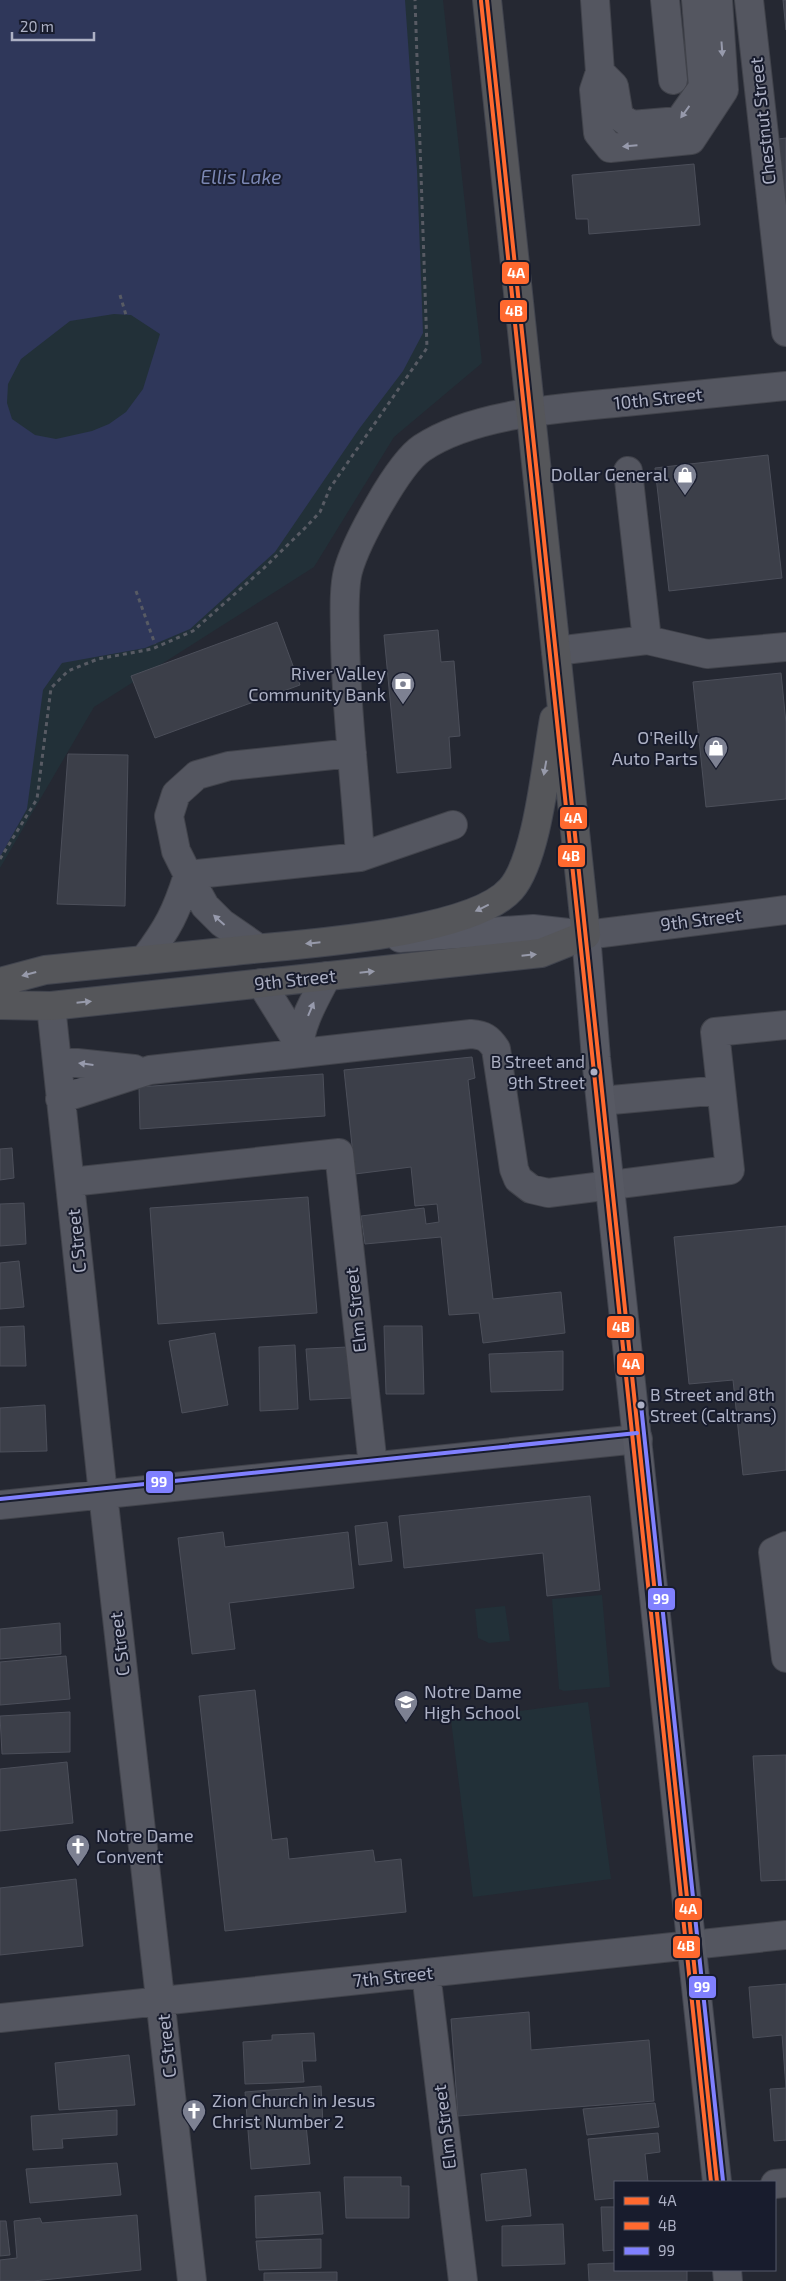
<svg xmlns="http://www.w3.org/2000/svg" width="786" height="2281" viewBox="0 0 786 2281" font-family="'Exo 2',sans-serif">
	<rect width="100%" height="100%" fill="#252832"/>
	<path fill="#223038" d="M0 0H443L482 363 394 437 314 567 94 707 0 868Z
		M602 1595 610 1687 564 1691 559 1689 552 1599Z
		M505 1606 510 1641 489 1643 478 1638 475 1609Z
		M588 1702 611 1879 473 1897 451 1720Z"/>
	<path fill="#2f375a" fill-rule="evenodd" d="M0 0H405L417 170 423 333 403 371 359 429 275 552 190 629 145 648 62 663 43 690 27 809 0 857ZM114 314 131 315 160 334 143 389 126 412 109 424 92 431 56 439 35 435 12 419 7 403 8 384 21 359 70 321Z"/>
	<path fill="#3c3f49" stroke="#4c4f5a" d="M783 0H786V30Z
		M786 138V211L778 139Z
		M694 164 700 225 589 234 588 219H576L572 175Z
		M768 455 782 578 669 591 655 468Z
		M277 622 300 685 155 738 131 676Z
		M438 630 441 662 454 661 460 736 449 737 451 768 397 773 384 635Z
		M781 673 786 723V799L706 807 693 682Z
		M68 754 128 755 125 906 57 904Z
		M472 1057 475 1078 468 1080 493 1299 561 1292 565 1333 483 1343 479 1313 449 1315 441 1237 365 1244 361 1216 424 1208 426 1224 439 1222 437 1204 415 1206 411 1167 355 1174 344 1070Z
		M323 1074 325 1116 140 1129 139 1087Z
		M12 1148 14 1178 0 1180V1149Z
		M308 1197 317 1313 158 1324 150 1208Z
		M24 1203 26 1244 0 1246V1204Z
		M786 1226V1470L743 1475 733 1380 689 1384 674 1237Z
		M19 1261 24 1307 0 1309V1263Z
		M24 1326 26 1366H0V1327Z
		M384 1326H422L424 1394H386Z
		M215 1333 228 1405 182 1413 169 1341Z
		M295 1345 298 1409 260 1411 259 1347Z
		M348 1347 352 1398 310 1400 306 1349Z
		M563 1351V1390L491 1392 489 1354Z
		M45 1405 47 1451 0 1452V1408Z
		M590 1496 600 1590 547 1596 543 1553 404 1568 399 1516Z
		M387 1522 392 1561 359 1565 355 1526Z
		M223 1532 225 1547 348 1532 354 1588 229 1603 235 1649 192 1654 178 1538Z
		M60 1623 61 1654 0 1659V1629Z
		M66 1656 70 1699 0 1705V1662Z
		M255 1690 272 1840 287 1838 289 1859 373 1850 375 1862 401 1859 406 1912 225 1931 199 1696Z
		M70 1712V1752L2 1754 0 1716Z
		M786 1755V1880L761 1881 753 1756Z
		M67 1762 73 1823 0 1831V1769Z
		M76 1879 83 1946 0 1955V1888Z
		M786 1984V2140L774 2141 770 2089 786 2088 782 2035 753 2038 749 1987Z
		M529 2012 531 2050 649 2040 654 2101 458 2116 451 2019Z
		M314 2033 316 2061H302L304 2082 245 2084 243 2042 272 2040V2035Z
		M129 2055 135 2105 59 2110 55 2063Z
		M321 2086 323 2124 306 2125 310 2164 251 2169 245 2092Z
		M655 2103 659 2127 587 2135 583 2109Z
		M117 2110V2135L62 2139 63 2148 33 2150 31 2116Z
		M658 2133 660 2152 645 2154 648 2182H615V2198L595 2200 588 2139Z
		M117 2163 121 2195 30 2203 26 2169Z
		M526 2169 531 2216 486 2221 481 2174Z
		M344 2177H401V2186H409V2218H346Z
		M320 2192 323 2234 256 2238 255 2196Z
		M601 2207H615V2250L603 2251Z
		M137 2215 141 2270 33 2281H0V2260L17 2258 14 2221 40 2218 42 2223Z
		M0 2221H6L10 2255 0 2256Z
		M563 2224 565 2264 502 2266V2226Z
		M321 2239V2268L259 2270 256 2241Z
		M615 2263V2270H687V2281H589L588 2264Z
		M337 2272V2281H264V2273Z"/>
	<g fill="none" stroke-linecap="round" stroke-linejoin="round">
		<g stroke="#41434b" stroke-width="30">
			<path id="minor" d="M595 0 600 72 594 90 598 133 610 148 691 140 724 90 718 0
				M665 0 673 80
				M749 0 786 332
				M600 72 614 86 619 116 631 125 679 121 703 87 696 0
				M628 471 647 640
				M556 651 647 640 707 654 786 647
				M352 753 229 766 197 775 176 794 169 816 176 851 188 875 360 857C356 785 346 712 345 640 345 620 343 590 348 571 356 542 398 464 422 448 474 413 564 408 625 402 679 397 732 391 786 386
				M360 857 453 825
				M188 875 205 906 222 923 258 948
				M586 935 786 910
				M144 960C168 928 176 913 188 875
				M261 983 299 1044
				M51 1006 103 1494 192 2281
				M299 1053C298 1027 315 999 327 976
				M58 1061 134 1069
				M60 1099 150 1070 471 1034C484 1035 489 1038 496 1049L514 1169 518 1179 531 1189 548 1193 730 1170 715 1032 786 1025
				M601 1101 721 1090
				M71 1182 339 1153 373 1466
				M0 1505 638 1439
				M786 1546 773 1552 786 1658
				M426 1973 463 2281
				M0 2018 786 1935
				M775 2184 786 2183"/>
		</g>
		<g stroke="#42454f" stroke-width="30">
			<path id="major" d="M400 938 533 929 586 935 596 1058 717 2182
				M727 2270 728 2281"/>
		</g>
		<g stroke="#41444e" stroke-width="30">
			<path id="highway" d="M0 982 45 970C108 964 171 957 234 951 296 944 471 935 511 889 538 858 546 762 554 719
				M0 1005 51 1006 541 953 586 935 487 0"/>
		</g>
		<path stroke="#585b64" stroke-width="3" stroke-dasharray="4 4" stroke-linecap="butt" d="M120 295 126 315
			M136 591 155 644
			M0 859 37 799 51 688 68 671 98 659 152 649 193 631 264 568 306 527 320 512 330 488 427 348 415 0"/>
		<use href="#minor" stroke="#545660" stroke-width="28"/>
		<use href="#major" stroke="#575963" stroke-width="28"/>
		<use href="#highway" stroke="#55565a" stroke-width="28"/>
		<g stroke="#181c2d" stroke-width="8">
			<path id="bus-1" d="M487 0 717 2182"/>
		</g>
		<g stroke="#181c2d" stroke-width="8">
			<path id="bus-2" d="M481 1 711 2182"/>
		</g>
		<g stroke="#181c2d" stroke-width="8">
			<path id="bus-3" d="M641 1405 723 2181
				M0 1499 637 1433"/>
		</g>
		<use href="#bus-1" stroke="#ff692f" stroke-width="4"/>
		<use href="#bus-2" stroke="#ff692f" stroke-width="4"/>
		<use href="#bus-3" stroke="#8080ff" stroke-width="4"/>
	</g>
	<defs><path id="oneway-solid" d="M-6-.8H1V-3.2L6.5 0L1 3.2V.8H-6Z" transform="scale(1.25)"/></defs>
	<g fill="#979aac">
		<use href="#oneway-solid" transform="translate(722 49) rotate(86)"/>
		<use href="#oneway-solid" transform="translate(685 112) rotate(126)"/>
		<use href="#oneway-solid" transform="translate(630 146) rotate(175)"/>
		<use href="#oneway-solid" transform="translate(219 920) rotate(-138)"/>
		<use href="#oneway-solid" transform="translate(311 1009) rotate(-67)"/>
		<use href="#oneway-solid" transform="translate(86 1064) rotate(-173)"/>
	</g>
	<g fill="#979aaa">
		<use href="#oneway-solid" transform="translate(545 768) rotate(100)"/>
		<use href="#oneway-solid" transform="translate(482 908) rotate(154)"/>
		<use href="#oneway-solid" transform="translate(313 943) rotate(174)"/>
		<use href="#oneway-solid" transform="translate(529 955) rotate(-6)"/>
		<use href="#oneway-solid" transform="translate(367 972) rotate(-6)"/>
		<use href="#oneway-solid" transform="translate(29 974) rotate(165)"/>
		<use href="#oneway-solid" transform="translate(84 1002) rotate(-6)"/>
	</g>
	<defs>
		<g id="shop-pin" transform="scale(1.25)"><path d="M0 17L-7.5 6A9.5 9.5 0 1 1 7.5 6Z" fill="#7d8192" stroke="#181c2d"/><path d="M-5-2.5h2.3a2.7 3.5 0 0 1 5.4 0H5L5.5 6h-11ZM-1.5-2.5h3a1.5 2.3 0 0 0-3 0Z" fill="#fff"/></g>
		<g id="bank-pin" transform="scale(1.25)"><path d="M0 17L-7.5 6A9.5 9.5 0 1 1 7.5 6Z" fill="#7d8192" stroke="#181c2d"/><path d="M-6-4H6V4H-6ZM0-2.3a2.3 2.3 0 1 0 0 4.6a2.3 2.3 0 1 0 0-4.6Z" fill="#fff"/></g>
		<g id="school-pin" transform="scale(1.25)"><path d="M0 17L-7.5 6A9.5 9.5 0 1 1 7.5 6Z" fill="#7d8192" stroke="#181c2d"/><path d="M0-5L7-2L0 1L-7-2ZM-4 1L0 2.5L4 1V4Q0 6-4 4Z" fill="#fff"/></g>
		<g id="church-pin" transform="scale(1.25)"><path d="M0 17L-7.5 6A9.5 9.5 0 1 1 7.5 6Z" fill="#7d8192" stroke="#181c2d"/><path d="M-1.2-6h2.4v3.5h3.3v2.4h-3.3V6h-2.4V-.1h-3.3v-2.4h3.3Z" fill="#fff"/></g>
	</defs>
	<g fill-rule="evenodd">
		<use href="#shop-pin" x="685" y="475"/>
		<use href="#bank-pin" x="403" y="684"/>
		<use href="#shop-pin" x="716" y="748"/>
		<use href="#school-pin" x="406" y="1702"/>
		<use href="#church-pin" x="78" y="1846"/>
		<use href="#church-pin" x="194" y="2111"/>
	</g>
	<g fill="#adb1c5" stroke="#181c2d" stroke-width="2">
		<circle cx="594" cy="1072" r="4.5"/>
		<circle cx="641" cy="1405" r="4.5"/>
	</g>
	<g text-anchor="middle" stroke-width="4" stroke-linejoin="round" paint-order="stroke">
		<g font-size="17" fill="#adb1c5" stroke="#181c2d" text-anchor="end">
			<text x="585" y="1068">B Street and<tspan x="585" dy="21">9th Street</tspan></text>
			<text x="650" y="1401" text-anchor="start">B Street and 8th<tspan x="650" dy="21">Street (Caltrans)</tspan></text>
		</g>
		<g font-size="18" fill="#adb1c5" stroke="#181c2d">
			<text transform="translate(763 121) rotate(-96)" y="6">Chestnut Street</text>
			<text transform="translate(658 399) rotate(-6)" y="6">10th Street</text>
			<text transform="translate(701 920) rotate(-7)" y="6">9th Street</text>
			<text transform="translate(295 980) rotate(-6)" y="6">9th Street</text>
			<text transform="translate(77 1241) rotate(-96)" y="6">C Street</text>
			<text transform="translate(356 1310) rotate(-96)" y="6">Elm Street</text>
			<text transform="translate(120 1644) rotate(-97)" y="6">C Street</text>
			<text transform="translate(393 1977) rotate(-6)" y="6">7th Street</text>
			<text transform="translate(167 2046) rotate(-96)" y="6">C Street</text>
			<text transform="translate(445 2127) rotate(-97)" y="6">Elm Street</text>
		</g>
		<g font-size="18" fill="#adb1c5" stroke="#181c2d" text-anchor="end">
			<text x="668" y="481">Dollar General</text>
			<text x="386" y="680">River Valley<tspan x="386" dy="21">Community Bank</tspan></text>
			<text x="698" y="744">O'Reilly<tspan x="698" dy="21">Auto Parts</tspan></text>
			<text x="424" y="1698" text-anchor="start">Notre Dame<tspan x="424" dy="21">High School</tspan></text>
			<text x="96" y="1842" text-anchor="start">Notre Dame<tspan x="96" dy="21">Convent</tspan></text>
			<text x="212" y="2107" text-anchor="start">Zion Church in Jesus<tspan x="212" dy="21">Christ Number 2</tspan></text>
		</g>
		<g font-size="19" font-style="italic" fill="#7b87b3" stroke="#181c2d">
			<text x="241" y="184">Ellis Lake</text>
		</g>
	</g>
	<g stroke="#181c2d" stroke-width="2">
		<rect x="501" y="261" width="29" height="24" rx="5" fill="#ff692f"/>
		<rect x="499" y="299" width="29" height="24" rx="5" fill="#ff692f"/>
		<rect x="559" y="806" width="29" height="24" rx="5" fill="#ff692f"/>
		<rect x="557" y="844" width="29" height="24" rx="5" fill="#ff692f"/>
		<rect x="606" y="1315" width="29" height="24" rx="5" fill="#ff692f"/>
		<rect x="616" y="1352" width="29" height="24" rx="5" fill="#ff692f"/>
		<rect x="145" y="1470" width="29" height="24" rx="5" fill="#8080ff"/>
		<rect x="647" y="1587" width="29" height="24" rx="5" fill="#8080ff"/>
		<rect x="674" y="1897" width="29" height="24" rx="5" fill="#ff692f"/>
		<rect x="672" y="1935" width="29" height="24" rx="5" fill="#ff692f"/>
		<rect x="688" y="1975" width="29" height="24" rx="5" fill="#8080ff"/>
	</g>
	<g font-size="14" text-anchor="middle" font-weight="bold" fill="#fff">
		<text x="516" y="278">4A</text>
		<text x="514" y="316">4B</text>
		<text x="573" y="823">4A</text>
		<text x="571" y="861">4B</text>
		<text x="621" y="1332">4B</text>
		<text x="631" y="1369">4A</text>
		<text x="159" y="1487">99</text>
		<text x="661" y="1604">99</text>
		<text x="688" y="1914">4A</text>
		<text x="686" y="1951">4B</text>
		<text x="702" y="1992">99</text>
	</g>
	<rect x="614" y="2181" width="162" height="90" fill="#181c2d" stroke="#54586a"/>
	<rect x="624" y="2197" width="25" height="8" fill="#ff692f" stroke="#54586a"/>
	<text x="658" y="2206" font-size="15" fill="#adb1c5">4A</text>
	<rect x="624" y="2222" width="25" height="8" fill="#ff692f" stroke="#54586a"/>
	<text x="658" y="2231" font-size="15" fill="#adb1c5">4B</text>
	<rect x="624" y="2247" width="25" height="8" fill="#8080ff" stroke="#54586a"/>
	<text x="658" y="2256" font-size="15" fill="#adb1c5">99</text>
	<path d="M12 32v8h82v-8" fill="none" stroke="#adb1c5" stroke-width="2.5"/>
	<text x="20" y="32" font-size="15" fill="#adb1c5" stroke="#181c2d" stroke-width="4" paint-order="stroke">20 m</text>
</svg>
